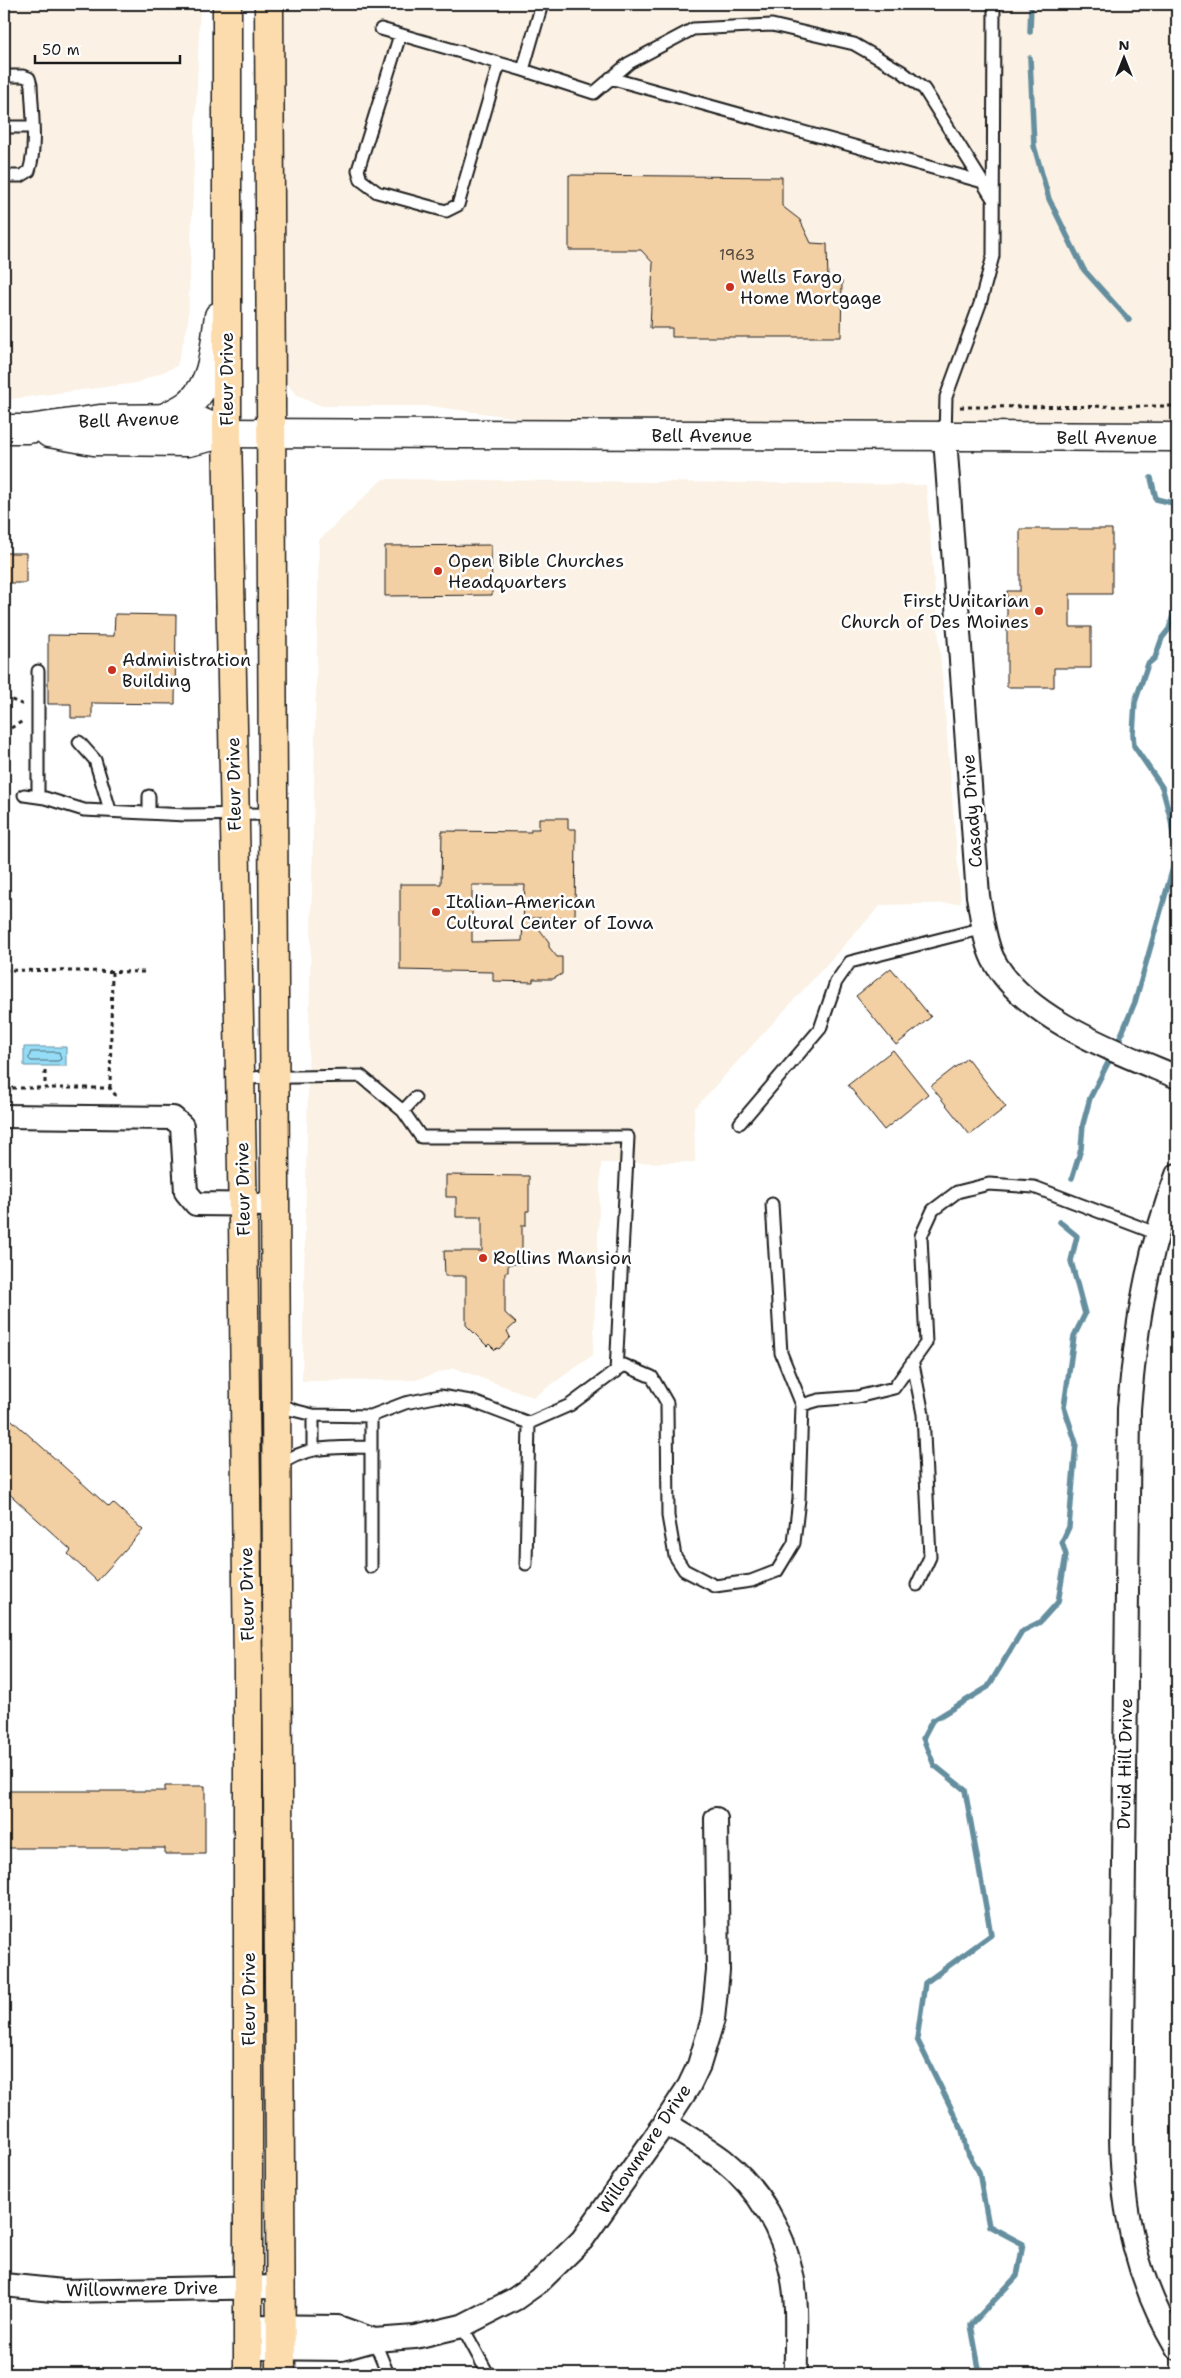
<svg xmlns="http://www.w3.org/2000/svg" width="1181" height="2378" viewBox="0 0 1181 2378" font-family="'Shantell Sans',sans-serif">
	<rect width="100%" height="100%" fill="#fff"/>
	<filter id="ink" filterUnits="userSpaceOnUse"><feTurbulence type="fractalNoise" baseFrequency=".02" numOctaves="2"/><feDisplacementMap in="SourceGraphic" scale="10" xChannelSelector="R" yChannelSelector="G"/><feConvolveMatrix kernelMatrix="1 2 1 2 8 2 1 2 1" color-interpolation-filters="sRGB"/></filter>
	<g filter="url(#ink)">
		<path fill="#fbf1e4" d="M4 4H200L188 324 177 366 136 383 4 400Z
			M269 4H1177V437H862L525 419 430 406H323L311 402 296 395 287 383 282 372Z
			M383 479 926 485 961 903 881 905 694 1109 695 1162 601 1163 593 1355 534 1397 454 1368 415 1380 302 1381 319 540Z"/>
		<path fill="#95dcf6" stroke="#658f9f" d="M24 1047H66V1066H24Z"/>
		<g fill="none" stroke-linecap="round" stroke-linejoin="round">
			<path stroke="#4c6973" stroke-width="1" d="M31 1052H59L61 1059 58 1061H31L29 1059Z"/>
			<path stroke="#658f9f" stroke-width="5.5" d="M1030 32 1031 4
				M1030 58 1034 146 1049 199 1084 270 1129 320
				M1151 478 1156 499 1177 504
				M1116 1047 1135 1002 1176 857 1171 820 1162 787 1134 746 1133 734 1135 702 1148 664 1155 658 1162 638 1169 629 1177 602
				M1072 1178 1081 1149 1083 1124 1090 1098 1112 1055
				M980 2374 971 2325 1017 2276 1023 2244 989 2226 979 2172 966 2150 962 2130 917 2039 925 1983 991 1935 965 1790 934 1765 923 1738 932 1721 988 1687 1022 1631 1040 1622 1058 1602 1066 1555 1062 1542 1069 1527 1076 1443 1064 1407 1074 1336 1085 1314 1071 1261 1077 1236 1060 1222"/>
		</g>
		<path fill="#f3cfa4" stroke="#1c1c1c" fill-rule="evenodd" d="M569 175 782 177V206L800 220 811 243 827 244 828 281H842L841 337H672V328H650L653 263 641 250H569Z
			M1020 529H1112V594H1070V627H1091V668H1054V687H1007V591H1020Z
			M491 545 492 595 385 596V546Z
			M4 553H26V583H4Z
			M115 614 176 615 175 704 92 703V718H71V704H48V635L114 636Z
			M539 818H568V829H576L575 918H531L549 942V947L557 957H562V974L553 979H533V982L493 981V972L400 970V884H441L442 831 531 832V829H539ZM472 885H525L522 941 472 942Z
			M891 968 931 1017 896 1045 856 996Z
			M893 1050 928 1094 884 1130 848 1085Z
			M967 1058 1006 1107 970 1135 931 1086Z
			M446 1175 529 1176V1211H526V1225H522V1264H508V1272H505V1313L516 1323 507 1331 510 1337 499 1349 497 1348 495 1350 489 1344 487 1346 466 1325V1276H445L444 1251H482V1217H456V1197H446Z
			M4 1413 109 1507 113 1503 143 1530 97 1581 68 1554 71 1550 4 1489Z
			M165 1786H205V1854H165V1848H4V1791H165Z"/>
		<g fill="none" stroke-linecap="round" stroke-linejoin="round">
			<g stroke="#1c1c1c" stroke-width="15">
				<path id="service" d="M542 4 523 70 594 93 629 63 693 29 772 25 854 44 901 71 924 89 993 199
					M381 29 523 70
					M400 35 358 170 361 180 377 192 446 211 458 205 499 64
					M4 76H23L29 78 31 85C32 110 37 148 29 171L21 176H4
					M610 78 983 182
					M4 127H33
					M945 437 946 397 980 304 993 256 994 4
					M38 671V796
					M79 742 95 760 110 810
					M24 795 45 798 84 810 186 815 272 814
					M149 796V812
					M240 1078 361 1076 403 1111 421 1137H628L616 1372
					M403 1111 415 1098
					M740 1123 820 1029 836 982 850 962 984 928
					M772 1204 781 1353 802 1405
					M913 1364 923 1414 930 1557 917 1585
					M277 1402 293 1410 313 1415 371 1416 405 1403 440 1396 471 1401 529 1423 570 1405 624 1365 652 1377 667 1403 668 1516 675 1556 684 1570 715 1586 751 1581 777 1571 794 1543 799 1499 802 1405 819 1400 857 1397 894 1388 926 1343 921 1236 933 1210 957 1192 989 1184 1034 1187 1158 1234
					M313 1415V1449
					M371 1416V1567
					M278 1466C308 1444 336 1448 371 1447
					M526 1564 529 1423
					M462 2326 488 2374
					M374 2340 388 2374"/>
			</g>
			<g stroke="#1c1c1c" stroke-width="26">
				<path id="minor" d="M945 438 978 896C982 917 984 940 993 959 1024 1019 1118 1052 1177 1077
					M4 1116 173 1118 182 1126 186 1192 196 1204 276 1205
					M1177 1175C1147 1252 1136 1327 1129 1409L1121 2136C1122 2214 1137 2280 1177 2348
					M665 2123C684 2135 705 2146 723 2160 759 2189 783 2230 792 2275 799 2307 795 2342 796 2374
					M4 2285 62 2291 280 2287
					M248 2326 338 2327 374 2340
					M248 2348 342 2349 374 2340 415 2337 462 2326 515 2299 539 2282 582 2240 665 2123 689 2086 699 2065 713 2019 718 1971 716 1819"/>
			</g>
			<g stroke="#1c1c1c" stroke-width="31">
				<path id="tertiary" d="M4 429H28L100 419 191 418 227 433
					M49 433 94 441 188 442 227 433"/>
			</g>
			<g stroke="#1c1c1c" stroke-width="31">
				<path id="secondary" d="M164 418C173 413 184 409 191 402 215 380 214 347 219 316
					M227 433 1177 437"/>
			</g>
			<g stroke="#1c1c1c" stroke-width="31">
				<path id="primary" d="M227 4V433L243 1218 248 1673V2374
					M269 4C271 794 279 1584 281 2374"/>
			</g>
			<path stroke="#1c1c1c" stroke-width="3" stroke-dasharray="4 4" stroke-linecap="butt" d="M960 407 1177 406
				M5 587 6 698
				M4 697 24 705
				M4 732 23 721
				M4 926V935
				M4 970 145 972V970
				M45 1071V1088
				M4 1088H110L117 1097
				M110 1088 112 971"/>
			<use href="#service" stroke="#fff" stroke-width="11"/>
			<use href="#minor" stroke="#fff" stroke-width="22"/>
			<use href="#tertiary" stroke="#fff" stroke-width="28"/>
			<use href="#secondary" stroke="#fff" stroke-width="28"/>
			<use href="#primary" stroke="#fcdcac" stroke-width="28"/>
		</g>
	</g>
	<g fill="#c8321e" stroke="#fff" stroke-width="2">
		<circle cx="730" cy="287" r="5"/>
		<circle cx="438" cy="571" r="5"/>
		<circle cx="1039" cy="611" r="5"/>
		<circle cx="112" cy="670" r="5"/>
		<circle cx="436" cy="912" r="5"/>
		<circle cx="483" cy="1258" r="5"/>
	</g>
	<g text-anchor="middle" stroke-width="5" stroke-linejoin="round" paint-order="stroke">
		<g font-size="15" fill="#52493e">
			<text x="737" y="260">1963</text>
		</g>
		<g font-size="18" fill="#1c1c1c" stroke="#fff" text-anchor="start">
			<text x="740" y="283">Wells Fargo<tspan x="740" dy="21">Home Mortgage</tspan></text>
			<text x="448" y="567">Open Bible Churches<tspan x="448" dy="21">Headquarters</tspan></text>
			<text x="1029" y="607" text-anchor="end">First Unitarian<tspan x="1029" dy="21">Church of Des Moines</tspan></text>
			<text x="122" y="666">Administration<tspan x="122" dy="21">Building</tspan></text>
			<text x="446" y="908">Italian-American<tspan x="446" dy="21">Cultural Center of Iowa</tspan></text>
			<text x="493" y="1264">Rollins Mansion</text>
		</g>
		<g font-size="18" fill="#1c1c1c" stroke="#fff">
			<text transform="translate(227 379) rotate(-90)" y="6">Fleur Drive</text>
			<text transform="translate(129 420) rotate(-2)" y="6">Bell Avenue</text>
			<text x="702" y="442">Bell Avenue</text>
			<text x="1107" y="444">Bell Avenue</text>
			<text transform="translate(234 784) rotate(-91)" y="6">Fleur Drive</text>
			<text transform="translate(972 811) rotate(-94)" y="6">Casady Drive</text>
			<text transform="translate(243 1189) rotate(-91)" y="6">Fleur Drive</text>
			<text transform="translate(247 1594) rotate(-91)" y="6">Fleur Drive</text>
			<text transform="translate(1125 1764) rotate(-89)" y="6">Druid Hill Drive</text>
			<text transform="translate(249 1999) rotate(-90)" y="6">Fleur Drive</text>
			<text transform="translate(644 2149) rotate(-56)" y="6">Willowmere Drive</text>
			<text transform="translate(142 2289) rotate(-1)" y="6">Willowmere Drive</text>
		</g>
	</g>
	<rect width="1181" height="2378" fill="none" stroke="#fff" stroke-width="20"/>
	<rect x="10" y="10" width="1161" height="2358" fill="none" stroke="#1c1c1c" stroke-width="2" filter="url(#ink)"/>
	<g transform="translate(1124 58)" stroke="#ffffff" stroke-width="4" paint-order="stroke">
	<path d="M0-4L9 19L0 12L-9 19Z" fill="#1c1c1c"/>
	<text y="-8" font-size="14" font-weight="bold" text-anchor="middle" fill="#1c1c1c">N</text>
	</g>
	<path d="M35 55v8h145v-8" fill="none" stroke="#1c1c1c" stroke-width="2.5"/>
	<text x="42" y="55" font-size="15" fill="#1c1c1c" stroke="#ffffff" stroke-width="4" paint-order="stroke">50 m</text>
</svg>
